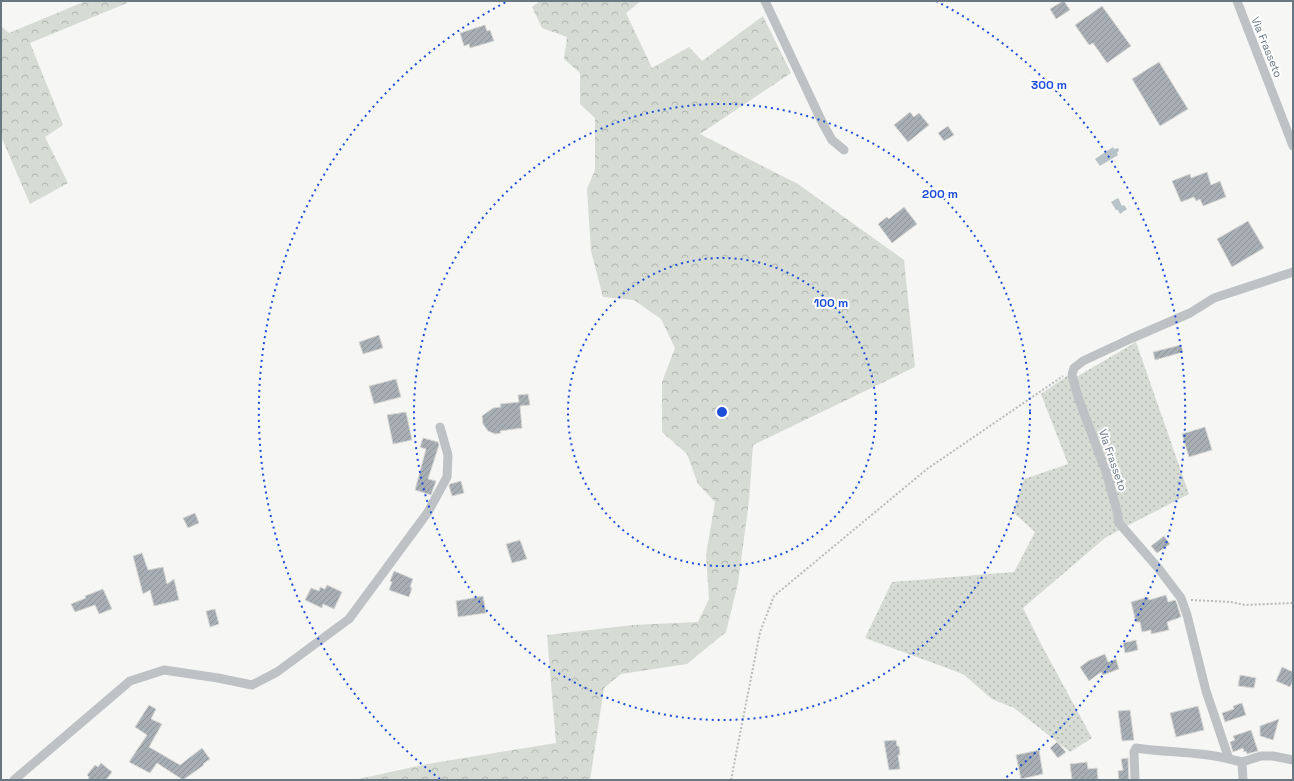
<svg xmlns="http://www.w3.org/2000/svg" width="1294" height="781" viewBox="0 0 1294 781" font-family="'Space Grotesk',sans-serif">
	<defs>
		<pattern id="grass-dots" width="8" height="8" patternUnits="userSpaceOnUse"><rect width="8" height="8" fill="#d6dbd3"/><path d="M2 2h.1M6 6h.1" fill="none" stroke="#b1b6b1" stroke-width="1.8" stroke-linecap="round"/></pattern>
		<pattern id="forest-crowns" width="20" height="18" patternUnits="userSpaceOnUse"><rect width="20" height="18" fill="#d6dbd3"/><path d="M2 6a3 3 0 1 1 6 0M12 15a3 3 0 1 1 6 0" fill="none" stroke="#b1b6b1"/></pattern>
		<pattern id="building-hatch" width="6" height="6" patternUnits="userSpaceOnUse"><rect width="6" height="6" fill="#a8afb4"/><path d="M-1 1l2-2M0 6l6-6M5 7l2-2" fill="none" stroke="#8d9398"/></pattern>
	</defs>
	<rect width="100%" height="100%" fill="#f6f6f4"/>
	<path fill="url(#grass-dots)" d="M1136 342 1189 494 1125 527 1105 538 1023 608 1042 646 1092 738 1070 752 1014 708 992 699 963 674 865 638 892 582 1014 572 1035 532 1013 512 1024 479 1068 464 1041 394 1067 376H1078Z"/>
	<path fill="url(#forest-crowns)" d="M86 1H126L127 3 30 43 63 125 45 137 68 183 30 204 1 136V26L9 33Z
		M540 1H641L626 13 652 68 689 47 702 61 763 16 791 73 700 134 798 184 904 260 915 367 753 445 749 501 738 583 726 632 687 664 621 674 604 688 590 780H354L427 764 556 743 547 635 633 625 698 622 709 599 706 555 715 502 698 484 687 454 662 432V382L675 348 661 319 634 300 603 297 591 251 587 189 595 170V118L580 104V73L564 59 567 37 542 28 532 7Z"/>
	<path fill="#b7c3c7" d="M1113 147 1114 149 1118 148 1119 150 1117 153 1118 155 1100 166 1095 159Z
		M1118 198 1122 206 1124 205 1127 209 1120 214 1118 210H1116L1111 202Z"/>
	<path fill="url(#building-hatch)" stroke="#d8d8d6" d="M1063 1H1064L1070 10 1056 19 1050 9Z
		M1102 6 1131 46 1107 63 1093 43 1089 45 1075 25Z
		M485 25 487 31 490 30 494 41 470 48 469 44 464 46 460 33Z
		M1159 62 1188 109 1160 126 1132 79Z
		M910 112 914 117 919 113 929 125 908 142 894 125Z
		M948 126 954 135 944 141 938 133Z
		M1207 172 1211 185 1220 181 1226 197 1203 206 1200 199 1196 201 1194 197 1181 202 1172 181 1190 174 1191 178Z
		M904 207 917 224 892 243 878 224 887 217 889 219Z
		M1248 221 1264 248 1232 267 1217 239Z
		M379 335 383 348 363 354 359 342Z
		M1181 345 1183 352 1155 360 1153 352Z
		M396 379 401 397 374 404 369 386Z
		M528 394 530 405 520 406 522 428 500 431 501 433 495 434 488 431 483 424 482 416 493 408 501 407 500 404 519 402 518 395Z
		M406 412 412 440 393 444 387 415Z
		M1205 427 1212 450 1189 457 1182 434Z
		M423 438 438 442 439 445 428 479 436 481 431 495 415 490 426 449 420 447Z
		M461 481 464 493 452 496 449 486 450 484Z
		M195 513 199 523 188 528 183 518Z
		M1164 536 1170 544 1157 553 1151 546Z
		M520 540 527 559 512 563 506 544Z
		M142 553 148 570 163 567 167 584 174 579 179 600 154 606 150 590 143 594 133 556Z
		M394 571 413 579 410 587 412 588 409 597 389 590 392 582 390 581Z
		M327 585 342 592 334 609 323 604 322 608 305 600 311 588 319 591 320 587 325 589Z
		M103 589 112 609 99 614 95 605 75 612 71 604 86 598 85 596Z
		M1166 595 1168 602 1175 600 1176 601 1181 617 1167 622 1169 630 1151 634V630L1142 632 1140 622H1136L1131 602 1148 597 1149 600Z
		M483 596 486 613 458 617 456 601Z
		M215 609 219 624 210 627 206 611Z
		M1136 640 1138 650 1125 653 1123 643Z
		M1105 654 1108 662 1116 659 1119 669 1103 675 1101 672 1089 681 1080 667 1088 661Z
		M1282 667 1293 672V680L1290 687 1276 681Z
		M1240 675 1256 678 1254 688 1238 686Z
		M1242 703 1246 715 1225 722 1222 713 1234 709 1233 706Z
		M149 705 156 709 151 719 162 724 149 747 180 765 202 748 210 759 203 764 204 765 183 780 157 763 150 773 129 762 147 735 135 727Z
		M1198 706 1204 730 1176 737 1170 713Z
		M1130 710 1134 740 1122 741 1118 711Z
		M1279 719 1273 740 1260 736V726Z
		M1251 730 1258 751 1247 754 1246 751 1244 752 1243 748 1233 752 1230 742 1235 740 1233 736Z
		M896 740 897 746H899L900 755H898L900 769 889 770 884 741Z
		M1057 742 1066 752 1058 758 1050 748Z
		M1039 750 1043 774 1021 779 1016 755Z
		M1128 758 1129 780H1119L1118 771 1123 770 1121 759Z
		M1087 762 1088 769 1097 768 1098 780H1072L1070 764Z
		M101 763 112 772 106 780H88L89 777 87 775 95 765 98 767Z"/>
	<g fill="none" stroke-linecap="round" stroke-linejoin="round">
		<path stroke="#b8bbbd" stroke-width="2" stroke-dasharray="2 2" stroke-linecap="butt" d="M1191 600 1231 602 1245 605 1293 603
			M731 780 760 632 774 596 927 469 1063 376"/>
		<path stroke="#bec2c5" stroke-width="9" d="M765 1 823 124 832 140 844 150
			M1237 1 1293 146
			M1242 762 1229 759 1206 691 1187 615 1181 598 1159 569 1119 523 1117 511 1107 475 1078 397 1072 375 1074 368 1083 361 1130 339 1190 313 1214 298 1293 272
			M14 780 130 681 164 670 218 678 252 685 277 672 349 619 428 512 447 477 448 455 440 427
			M1135 780 1134 752 1136 748C1167 753 1199 751 1229 759
			M1243 780 1242 762 1261 756H1273L1293 760"/>
	</g>
	<g fill="none" stroke="#1d4ed8" stroke-width="2" stroke-dasharray="2 4">
		<circle cx="722" cy="412" r="154"/>
		<circle cx="722" cy="412" r="308"/>
		<path d="M440 779A463 463 0 0 1 508 1M936 1A463 463 0 0 1 1004 779"/>
	</g>
	<g text-anchor="middle" stroke-width="4" stroke-linejoin="round" paint-order="stroke">
		<g font-size="11" fill="#687882" stroke="#fff">
			<text transform="translate(1267 47) rotate(68)" y="4">Via Frasseto</text>
			<text transform="translate(1113 460) rotate(71)" y="4">Via Frasseto</text>
		</g>
	</g>
	<circle cx="722" cy="412" r="6" fill="#1d4ed8" stroke="#fff" stroke-width="2"/>
	<g font-size="12" text-anchor="middle" font-weight="bold" fill="#1d4ed8" stroke="#fff" stroke-width="4" stroke-linejoin="round" paint-order="stroke">
		<text x="1049" y="89">300 m</text>
		<text x="940" y="198">200 m</text>
		<text x="831" y="307">100 m</text>
	</g>
	<rect width="1294" height="781" fill="none" stroke="#687882" stroke-width="4"/>
</svg>
